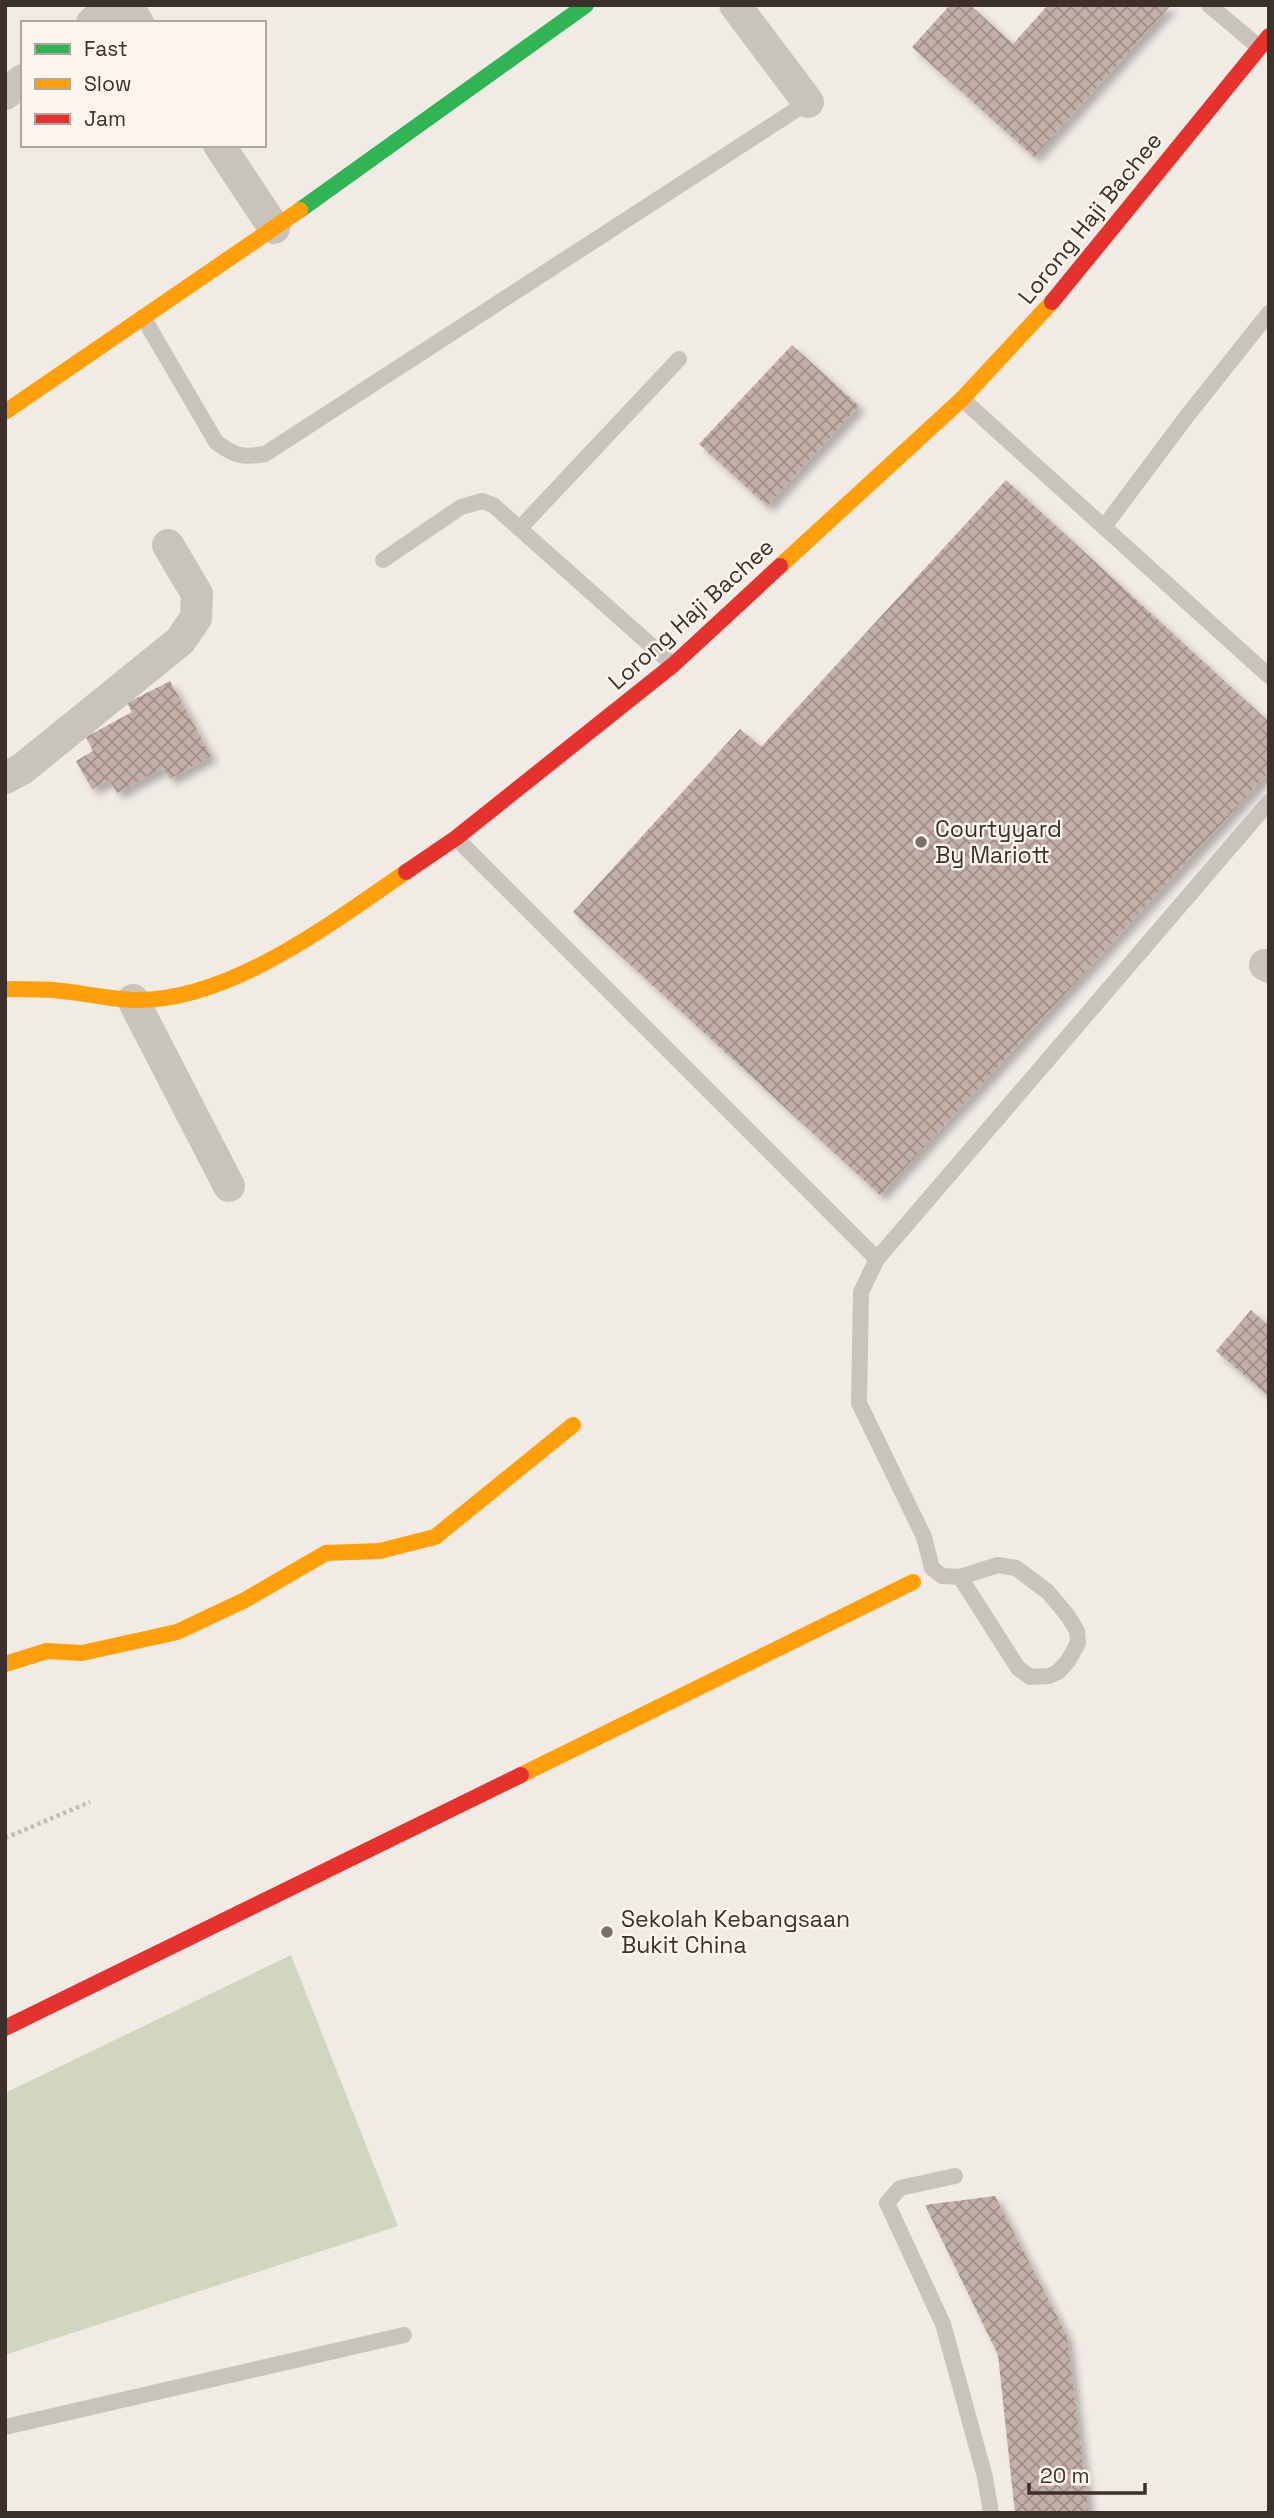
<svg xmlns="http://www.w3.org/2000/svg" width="1274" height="2518" viewBox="0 0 1274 2518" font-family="'Space Grotesk',sans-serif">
	<defs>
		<pattern id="building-cross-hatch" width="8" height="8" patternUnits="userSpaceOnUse" patternTransform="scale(1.75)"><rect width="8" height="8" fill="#c3afa7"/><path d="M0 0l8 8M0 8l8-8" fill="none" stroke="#a08f88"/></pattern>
		<filter id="shadow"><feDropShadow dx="6" dy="6" stdDeviation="3.5" flood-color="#0004"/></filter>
	</defs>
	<rect width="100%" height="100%" fill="#f0ebe5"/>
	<path fill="#d1d6bf" d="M291 1955 398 2226 5 2355V2093Z"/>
	<path fill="url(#building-cross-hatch)" filter="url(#shadow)" d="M950 5H970L1013 44 1048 5H1171L1034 157 912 47Z
		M792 345 859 406 767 506 699 444Z
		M1006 480 1269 722V772L880 1195 573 912 740 729 761 747Z
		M170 681 211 756 170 779 163 768 117 793 109 780 92 789 76 761 93 751 86 737 132 712 127 703Z
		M1251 1310 1269 1326V1392L1266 1394 1216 1351Z
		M995 2196 1067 2336 1089 2513H1015L998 2355 925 2205Z"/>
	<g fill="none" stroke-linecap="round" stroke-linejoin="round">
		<path stroke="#c2bbb6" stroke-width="4.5" stroke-dasharray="3.5 3.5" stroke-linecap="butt" d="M5 1838 90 1802"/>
		<path stroke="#c9c3be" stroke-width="16" d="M1209 5 1259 47
			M143 317 216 442C235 456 242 458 265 454L808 102
			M962 399 1269 676
			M1104 527 1187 416 1269 313
			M520 528 679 359
			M383 560 461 507 482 501 493 505 673 665
			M456 838 877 1259
			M960 1577 1018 1668 1030 1677 1049 1676 1058 1672 1068 1661 1078 1643 1077 1631 1068 1616 1048 1592 1016 1568 998 1565 960 1577 942 1576 932 1568 924 1537 859 1403 861 1292 877 1259 1269 802
			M955 2176 900 2188 887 2203 943 2324 985 2477 991 2513
			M5 2427 404 2335"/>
		<path stroke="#c9c3be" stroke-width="32" d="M127 5 138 23
			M735 5 808 102
			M92 23 113 5
			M5 94 23 80
			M219 145 274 228
			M5 778 22 769 180 641 196 618 197 594 168 545
			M1265 965 1269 967
			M133 1000 229 1186"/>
		<path stroke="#30b455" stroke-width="16" d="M300 210 586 5"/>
		<path stroke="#ff9f0a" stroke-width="16" d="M5 412 300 210
			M780 566 962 399 1052 302
			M5 989C21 989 37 989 53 990 80 992 107 999 133 1000 228 1003 331 923 406 872
			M5 1664 47 1651 82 1653 177 1632 245 1600 326 1553 380 1551 435 1537 573 1425
			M521 1775 913 1582"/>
		<path stroke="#e5322d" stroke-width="16" d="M1052 302 1269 36
			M406 872 456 838 673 665 780 566
			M5 2028 521 1775"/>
	</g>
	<g fill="#7a716c" stroke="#fbf5ee" stroke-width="2.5">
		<circle cx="921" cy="842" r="7"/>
		<circle cx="607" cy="1932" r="7"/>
	</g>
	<g text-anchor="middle" stroke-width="5" stroke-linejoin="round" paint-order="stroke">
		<g font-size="23" fill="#3b302b" stroke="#fbf5ee">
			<text transform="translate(1090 218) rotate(-51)" y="8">Lorong Haji Bachee</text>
			<text transform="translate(691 614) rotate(-42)" y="8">Lorong Haji Bachee</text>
		</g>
		<g font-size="23" fill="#3b302b" stroke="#fbf5ee" text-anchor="start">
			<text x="935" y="837">Courtyyard<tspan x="935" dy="26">By Mariott</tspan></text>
			<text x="621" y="1927">Sekolah Kebangsaan<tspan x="621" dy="26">Bukit China</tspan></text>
		</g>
	</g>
	<rect width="1274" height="2518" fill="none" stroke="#3b302b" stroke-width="14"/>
	<rect x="21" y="21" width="245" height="126" fill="#fbf5ee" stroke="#aea6a0" stroke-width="2"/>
	<rect x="35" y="44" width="35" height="10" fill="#30b455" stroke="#aea6a0" stroke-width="2"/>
	<text x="84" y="56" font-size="21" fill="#3b302b">Fast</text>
	<rect x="35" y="79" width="35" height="10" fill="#ff9f0a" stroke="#aea6a0" stroke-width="2"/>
	<text x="84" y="91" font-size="21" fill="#3b302b">Slow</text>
	<rect x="35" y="114" width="35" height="10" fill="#e5322d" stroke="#aea6a0" stroke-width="2"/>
	<text x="84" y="126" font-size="21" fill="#3b302b">Jam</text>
	<path d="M1029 2483v10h116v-10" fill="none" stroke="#3b302b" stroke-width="3.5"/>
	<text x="1040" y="2483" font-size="21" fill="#3b302b" stroke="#fbf5ee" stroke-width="5" paint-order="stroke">20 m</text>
</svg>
